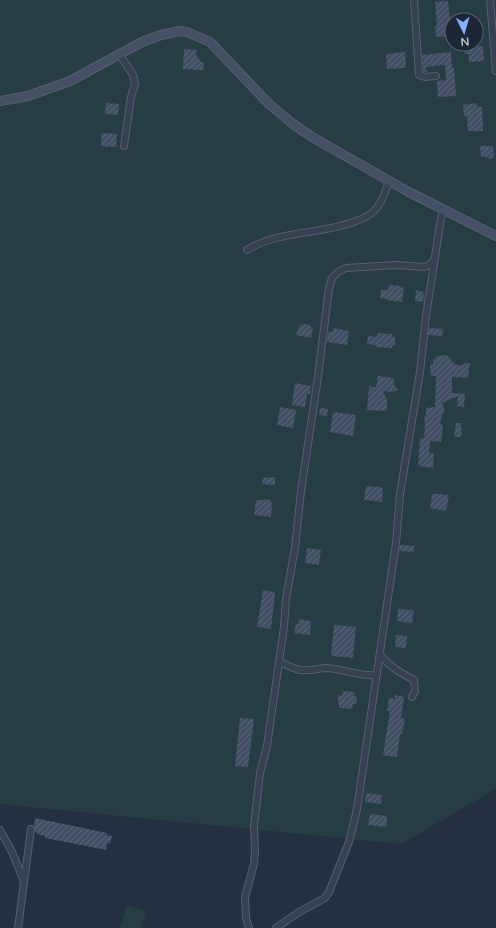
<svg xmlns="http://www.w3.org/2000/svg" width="496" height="928" viewBox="0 0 496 928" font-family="'Varela Round',sans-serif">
	<defs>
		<pattern id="building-hatch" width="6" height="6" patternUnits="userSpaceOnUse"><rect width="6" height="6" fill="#424f64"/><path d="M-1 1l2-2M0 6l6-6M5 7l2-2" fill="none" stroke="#5b6679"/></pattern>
	</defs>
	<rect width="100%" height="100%" fill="#242f42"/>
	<path fill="#263e43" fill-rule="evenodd" d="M0 0H496V789L401 844 0 804ZM452 20H476V44H452Z
		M127 905 146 911 141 928H120Z"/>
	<path fill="url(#building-hatch)" d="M448 1 452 36 436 37 435 26H437L435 2Z
		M479 45V47L483 46 484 61 469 62V54H465L464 47Z
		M184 49 197 50 196 55 201 62H204L203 70 183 69Z
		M405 52 406 68 387 69 386 54Z
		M451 52 452 68H454L456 96 438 97 437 81 446 80 445 65 426 67 427 72H423L422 55Z
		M106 103 119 104 118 115 105 114Z
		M477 103V107H482L483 131H468L467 116H464L463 105Z
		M102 133 117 134 116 147 101 146Z
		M480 146H493L494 158 489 159 487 157H481Z
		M389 285 400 286V287L404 288 402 302 387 300V299L380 298 381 290H388Z
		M416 290 424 292 423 302 415 301Z
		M307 324 313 328 311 338 296 335 300 325Z
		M333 328 349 331 347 345 327 342 328 332H333Z
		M429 328 443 329 442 336 428 335Z
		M377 333 392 334V337H395V346L392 345V348L376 347V345L367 344 368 336 377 337Z
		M445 355 448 356 454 364 461 366 465 363H470L468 378 452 377V393L465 394 464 407 457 406 458 396 442 403 445 411 442 415 440 424 443 425 441 442 430 441 429 453 434 454 433 468 418 466 420 438H424L425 424 424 417 426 415V408L435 407 436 376H431V372H430V365H433V360L437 356Z
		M378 376 394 378V385L398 390 392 392 383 391 387 400V411L367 410 369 386 376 387Z
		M295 383 311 386 310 394H307L305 407 292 405Z
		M280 407 296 410 293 428 277 425Z
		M320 408 328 409 327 416 319 415Z
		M333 412 356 415 353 436 330 432Z
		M456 423H461V428H462L461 437H454Z
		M275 477V485L262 484 263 478Z
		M366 486 381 487 383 489 382 502 364 500Z
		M432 494H437L449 495 446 511 430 508Z
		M264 499 271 500V503H272L271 517 254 515 256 500H263Z
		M400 545 414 546V552L399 551Z
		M307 548 321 550 319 565 305 563Z
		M263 590 275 592 271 629 257 627Z
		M398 609 414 610 412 623 397 621Z
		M299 619 311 621 310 635 294 633 296 624H298Z
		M334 625 356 627 353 658 331 656Z
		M396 635 407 636 406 648 395 647Z
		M343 691 355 692 354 696H357L356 704H353L352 709 339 708V703H338V695L342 696Z
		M395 695 404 697 401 718 405 719 402 734H400L397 757 383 755 390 711H387L389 698 395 699Z
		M240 718 254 719 248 767 235 766Z
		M366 793 382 795 381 804 365 802Z
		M370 814 387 816 386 827 368 825Z
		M35 818 107 833V835L112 836 110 844 107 843 106 850 45 838V836L37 834V832H35L34 826Z"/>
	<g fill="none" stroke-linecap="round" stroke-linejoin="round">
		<g stroke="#565f6f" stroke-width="8">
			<path id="street" d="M414 0 419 75 425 77 436 76
				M490 0 496 71
				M120 55 133 75 135 84 131 97 124 146
				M247 250C279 230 321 235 356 221 362 219 369 216 373 212 382 204 386 191 389 180
				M380 654C388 666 401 673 414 680L415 691 412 697
				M279 661C284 664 290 667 296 669 306 673 317 668 327 668 344 669 360 677 377 675
				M0 830 12 852 24 881
				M18 928 31 829
				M249 928 246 918 245 897 254 864 255 850 254 826 260 773 267 746 284 627 286 599 295 548 301 491 318 377 329 288 332 278 338 272 346 268 395 265 424 267 429 265 435 259
				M276 928 299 912 325 898 329 892 349 842 357 809 396 543 400 494 420 372 426 316 440 224 443 210"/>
		</g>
		<g stroke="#565f6f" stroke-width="10">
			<path id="secondary" d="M0 101 28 96 70 81 142 42 161 35 180 31 187 32 210 42 269 104 293 124 312 137 407 191 496 236"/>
		</g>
		<use href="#street" stroke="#384151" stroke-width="6"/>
		<use href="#secondary" stroke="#465065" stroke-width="8"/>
	</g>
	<g transform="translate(464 32) rotate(175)"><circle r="19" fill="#1d2637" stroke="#5a6273"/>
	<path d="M0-3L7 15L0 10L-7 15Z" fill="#86b0ff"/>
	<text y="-6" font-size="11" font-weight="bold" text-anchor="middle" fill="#b5bdcc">N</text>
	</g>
</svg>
